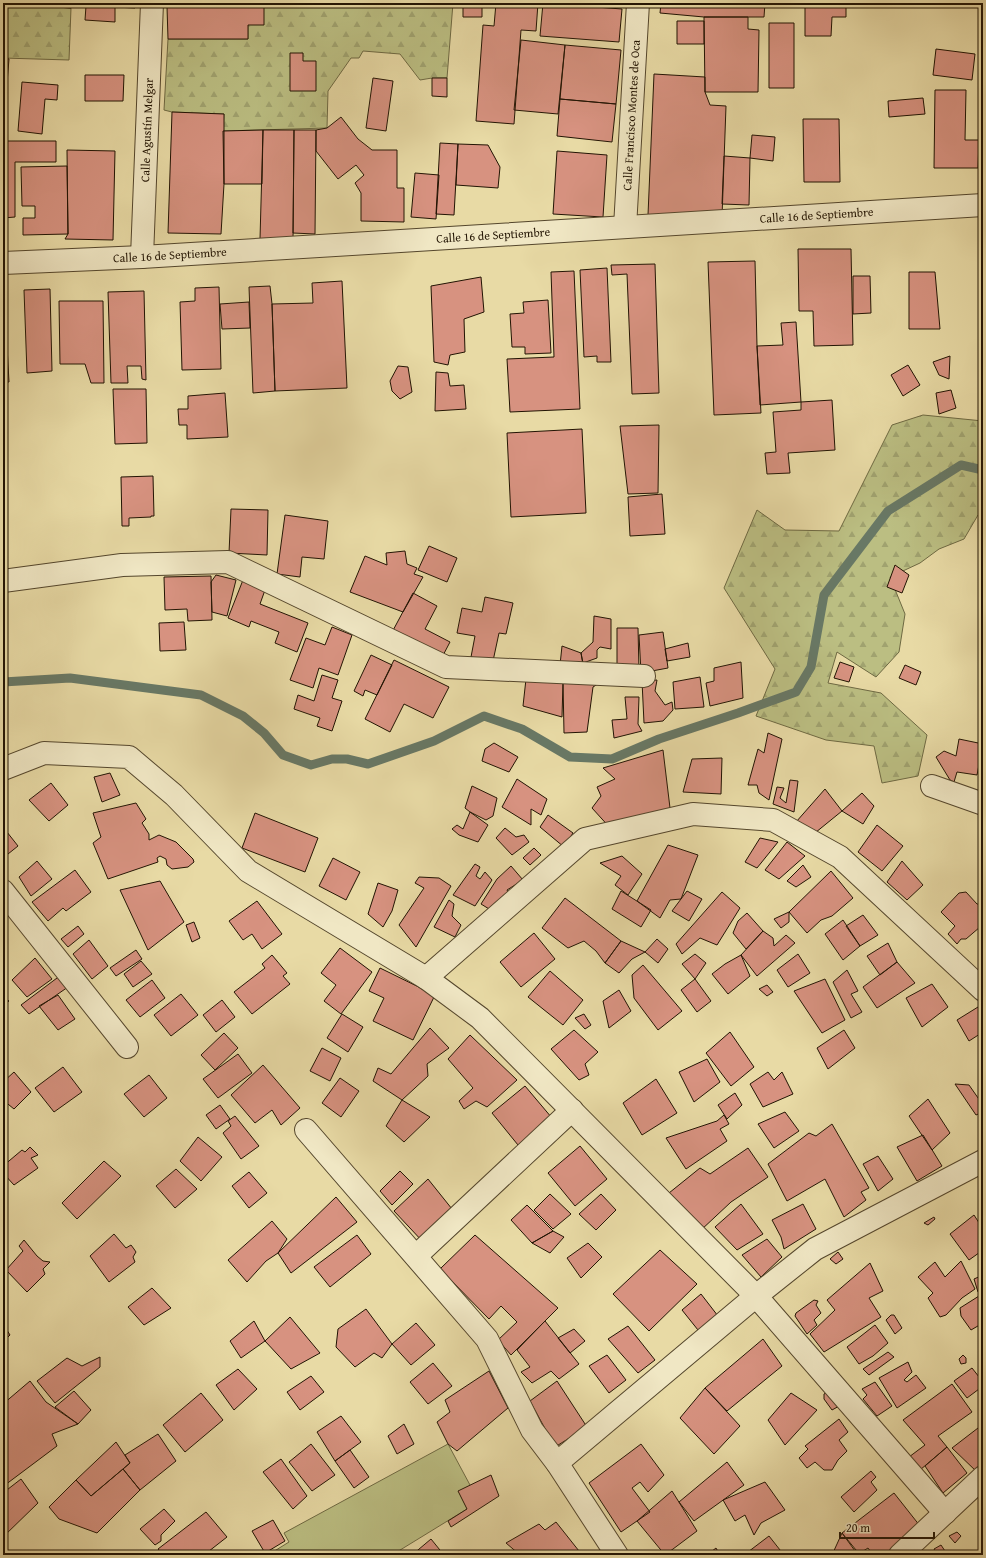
<svg xmlns="http://www.w3.org/2000/svg" width="986" height="1558" viewBox="0 0 986 1558" font-family="'Gentium Book Plus',serif">
	<defs>
		<pattern id="forest-firs" width="22" height="20" patternUnits="userSpaceOnUse"><rect width="22" height="20" fill="#bbbe82"/><path d="M5 1l3.5 6h-7zM16 11l3.5 6h-7z" fill="#a0a26f"/></pattern>
	</defs>
	<rect width="100%" height="100%" fill="#e8daa5"/>
	<filter id="stains"><feTurbulence type="fractalNoise" baseFrequency=".005" numOctaves="4"/><feColorMatrix values="0 0 0 0 .2 0 0 0 0 .09 0 0 0 0 .02 0 0 0 .5 -.17"/></filter>
	<radialGradient id="worn" r=".72"><stop offset=".6" stop-color="#630" stop-opacity="0"/><stop offset="1" stop-color="#630" stop-opacity=".3"/></radialGradient>
	<path fill="#bbbe82" stroke="#6e6942" d="M448 1444 470 1485 467 1509 392 1555H268L289 1542 284 1533Z"/>
	<path fill="url(#forest-firs)" stroke="#6e6942" d="M3 3H43V6L71 8 69 60 3 58Z
		M263 3H453L447 78H432L420 80 400 54 363 51 359 58H351L328 91 327 128 223 131 224 114 172 112 164 110 168 39H248V25L264 7Z
		M923 415 983 421V515H978L964 539 939 549 920 563 890 577 905 614 899 652 876 677 837 652 828 683 881 693 927 735 918 776 882 783 874 746 826 740 756 716 775 669 724 588 757 510 785 530 839 531 892 425Z"/>
	<g fill="none" stroke-linecap="round" stroke-linejoin="round">
		<path stroke="#687865" stroke-width="9" d="M3 682 70 678 201 695 243 716 264 733 283 755 311 765 332 759H347L368 764 434 741 484 716 522 729 570 757 612 759 659 739 738 713 796 692 811 667 824 595 888 511 961 465 983 470"/>
	</g>
	<path fill="#d79280" stroke="#221403" d="M43 3H72L71 8 42 6Z
		M77 3H135V8L115 7V22L85 20 86 6 77 5Z
		M463 3H482V17H463Z
		M496 3H538L536 31 521 30 514 124 476 121 483 25 494 26Z
		M543 3 622 9 619 42 540 36Z
		M661 3H765L764 17H704L660 13Z
		M805 3H846V17H832L831 36H805Z
		M167 7H264V25H248V39H168Z
		M704 17H748V29L759 30 758 92H705Z
		M677 21H704V44H677Z
		M769 23H794V88H769Z
		M521 40 565 45 558 114 514 110Z
		M565 45 621 50 616 104 560 99Z
		M936 49 975 54 972 80 933 75Z
		M290 53H303V61H316V91H290Z
		M3 58 9 59 6 95H3Z
		M654 74 705 77V92L710 105 726 106 722 217 648 215Z
		M85 75H124L123 101H85Z
		M373 78 393 81 386 131 366 128Z
		M432 78H447V97L432 96Z
		M22 82 58 85 57 100 45 99 42 134 18 131Z
		M935 90H966L965 140H979L978 168H934Z
		M980 93H983V149Z
		M923 98 925 114 889 117 888 101Z
		M560 99 616 104 612 142 557 136Z
		M172 112 224 114V184L221 234 168 233Z
		M341 117 358 139 372 150H397V188H404V222L361 221V193L355 183 364 175 356 165 338 179 316 151V130L327 128Z
		M803 119H839L840 182H804Z
		M263 130 262 184H224L223 131Z
		M263 130H294L293 240 260 239Z
		M294 130H316L315 234 293 233Z
		M752 135 775 137 773 161 750 158Z
		M3 141H56V162H15V217L3 218Z
		M440 143 458 144 454 215 436 214Z
		M458 144 488 145 500 167 498 188 456 185Z
		M67 150 115 151 113 240 65 239 68 234Z
		M557 151 607 155 603 217 553 214Z
		M724 156 750 158 749 205 722 204Z
		M67 166 68 234 23 235V218H35V206H22L21 167Z
		M415 173 439 175 436 219 411 217Z
		M798 249H851L853 345 814 346 813 311H799Z
		M982 252H983V274L982 263Z
		M755 261 757 346 761 413 714 415 708 262Z
		M655 264 659 393 632 394 627 274 612 275 611 265Z
		M607 268 611 362H597V356L584 357 580 270Z
		M574 271 580 409 510 412 507 359 554 357 551 272Z
		M909 272H935L940 329H909Z
		M853 276H870L871 313 853 314Z
		M481 277 484 312 464 319 465 352 450 355 448 365 434 362 431 286Z
		M342 281 347 388 275 391 272 304 313 303 312 283Z
		M270 286 272 304 275 391 253 393 249 287Z
		M219 287 221 369 182 370 180 302 195 301V288Z
		M50 289 52 371 27 373 24 290Z
		M144 291 146 380 142 379 141 366H127L128 383H111L108 292Z
		M548 300 551 353 525 354V347H512L510 314 524 313 523 302Z
		M59 301H103L104 383H91L85 364H60Z
		M249 302 250 328 222 329 220 304Z
		M796 322 801 402 760 405 757 346 783 345 781 323Z
		M3 346H7L9 382H3Z
		M950 356 949 379 939 375 933 362Z
		M908 365 920 385 903 396 891 375Z
		M398 366 408 367 412 392 400 399 392 391 390 381Z
		M436 372 448 373 450 386 464 385 466 409 435 411Z
		M113 389H146L147 443 115 444Z
		M951 390 956 408 939 414 936 393Z
		M225 393 228 437 187 439V425H179L178 409H188V396Z
		M832 400 835 450 788 453 790 473 767 474 765 453 776 452 773 412 801 410V402Z
		M659 425 658 493 628 494 620 426Z
		M582 429 586 513 511 517 507 433Z
		M153 476 154 516H151V517L129 518V526H122L121 477Z
		M662 494 665 534 630 536 628 497Z
		M231 509 268 510 267 555 229 553Z
		M285 515 328 521 324 559 302 557 300 577 277 574Z
		M429 546 457 558 447 582 418 570Z
		M405 551 407 564 417 568 414 574 423 577 403 612 350 592 365 556 387 565 386 553Z
		M895 565 909 575 902 593 887 587Z
		M216 575 236 580 227 616 212 612 211 582Z
		M211 576 212 620 188 621 187 609 165 610 164 577Z
		M243 580 265 590 260 604 308 623 297 652 275 643 279 632 251 621 249 627 228 618Z
		M413 593 437 606 425 629 450 642 439 663 390 636Z
		M485 597 513 603 506 634 499 633 493 661 471 657 475 636 457 633 462 608 482 612Z
		M594 616 611 619V649L600 647 597 650V658L583 663 581 653 593 642Z
		M184 622 186 650 160 651 159 623Z
		M332 627 352 635 338 675 319 668 313 688 290 680 306 638 325 645Z
		M617 628H638L639 671 617 670Z
		M663 632 668 668 641 673 639 635Z
		M688 643 690 657 667 661 665 649Z
		M562 646 581 653 584 671 560 665Z
		M371 655 392 665 377 695 365 690 363 696 354 691Z
		M394 660 449 687 433 718 404 704 390 732 365 719Z
		M741 662 743 698 710 706 706 683 714 681V668Z
		M840 662 854 667 849 682 834 678Z
		M905 665 921 672 916 685 899 678Z
		M322 675 338 680 332 698 342 701 332 731 317 726 320 718 294 709 298 695 314 701Z
		M700 677 704 707 675 709 673 682Z
		M526 679 563 682 562 717 523 706Z
		M604 680 593 687 587 732 564 733 563 682Z
		M657 680 655 691 665 705 672 702 673 710 663 721 644 723 642 681Z
		M625 697H639L638 724 642 731 614 738 612 720 627 719Z
		M768 733 782 739 769 800 759 793 757 785H748L758 749 764 753Z
		M959 739 983 744 977 775 957 772 954 782 950 780 936 757 944 751 956 756Z
		M494 743 518 757 509 772 482 761 485 749Z
		M663 750 670 808 612 830 592 808 601 796 597 787 615 779 603 768Z
		M722 758 721 794 683 792 692 759Z
		M110 773 120 795 102 802 94 777Z
		M517 779 547 799 541 815 531 809V825L502 807Z
		M790 780 798 781 794 812 773 804 777 787 784 788 780 798 786 803Z
		M51 783 68 805 49 821 29 800Z
		M472 786 497 798 493 816 486 820 470 812 465 808Z
		M825 789 842 811 810 837 796 822Z
		M862 793 874 806 863 824 842 811Z
		M136 803 146 819 142 823 149 834V840L159 835 176 842 193 859 194 862 188 867 172 869 167 865 166 859 160 856 157 858 158 862 108 879 93 843 101 837 93 813Z
		M470 812 488 825 478 842 459 835 452 829 457 825 463 829Z
		M255 813 318 838 305 872 242 848Z
		M548 815 573 833 564 847 540 827Z
		M877 825 903 846 882 871 858 852Z
		M3 827 18 846 3 858Z
		M505 828 516 837 524 835 529 842 512 855 496 838Z
		M760 838 778 842 757 868 745 862Z
		M787 842 805 856 779 879 765 870Z
		M668 845 698 855 681 899 670 900 660 918 637 901Z
		M534 848 541 855 530 865 523 858Z
		M622 856 642 874 628 895 615 885 621 876 600 863Z
		M333 858 360 872 346 900 319 886Z
		M37 861 52 879 31 896 19 877Z
		M902 861 923 885 907 900 887 882Z
		M475 864 480 867 476 876 480 879 485 872 492 880 475 906 453 895Z
		M803 865 811 877 796 887 787 881Z
		M511 866 523 880 507 890 511 898 494 912 481 904 497 879Z
		M75 870 91 892 66 911 63 908 48 921 32 902Z
		M831 871 853 898 832 916 821 920 807 933 789 912Z
		M419 877 439 878 451 886 416 947 399 925 424 888 415 883Z
		M160 881 184 922 148 950 120 890Z
		M378 883 398 890 392 911 383 927 368 914Z
		M621 891 651 910 641 927 612 909Z
		M687 891 702 899 689 921 672 911Z
		M722 892 740 908 717 945 700 938 682 954 676 944Z
		M966 892 977 904 983 905V921L979 925 980 927 966 939H961L957 944 948 934 955 926 941 912 959 893Z
		M565 898 621 941 605 963 596 951 584 941 568 948 542 928Z
		M449 900 454 904 452 916 461 925 455 937 434 927Z
		M257 901 282 934 262 949 252 934 243 940 229 921Z
		M789 912V922L781 928 774 919Z
		M747 913 763 931 746 949 733 933 738 921Z
		M3 914 7 918 3 922Z
		M863 915 878 935 860 946 846 926Z
		M843 920 860 946 843 960 825 934Z
		M194 922 200 938 192 942 186 925Z
		M78 926 84 934 68 947 61 939Z
		M763 931 773 938 774 946 786 935 795 943 757 976 741 955Z
		M534 933 555 959 521 987 500 962Z
		M657 939 668 949 658 963 645 952Z
		M89 940 108 966 92 979 73 954Z
		M621 941 645 952 632 959 619 973 605 963Z
		M888 943 897 962 880 975 867 956Z
		M340 948 372 972 341 1014 324 1001 336 985 321 973Z
		M136 950 142 959 116 976 110 968Z
		M695 954 706 963 695 979 682 964Z
		M798 954 810 973 788 987 777 970Z
		M272 955 287 973 283 976 290 984 252 1014 234 992 265 968 262 964Z
		M741 955 750 976 728 994 712 974 725 964Z
		M35 958 52 979 27 997 12 980Z
		M141 961 152 974 133 987 124 974Z
		M897 962 915 983 877 1008 863 987Z
		M643 965 682 1011 658 1030 634 998 632 975Z
		M380 968 435 995 413 1040 373 1021 384 998 369 991Z
		M847 970 858 991 851 994 862 1012 851 1018 833 982Z
		M550 971 583 1000 563 1025 528 997Z
		M61 975 68 987 29 1014 21 1005Z
		M695 979 711 1001 697 1012 681 990Z
		M825 979 845 1020 822 1033 794 991Z
		M152 980 165 998 140 1017 126 1000Z
		M932 984 948 1007 922 1027 906 998Z
		M767 985 773 992 767 996 759 989Z
		M619 990 631 1011 609 1028 603 1001Z
		M181 994 198 1015 171 1036 154 1015Z
		M58 995 75 1019 58 1030 39 1006Z
		M3 996 9 1001 3 1006Z
		M222 1000 235 1017 216 1032 203 1015Z
		M978 1007 983 1015V1032L969 1041 957 1020Z
		M342 1014 363 1027 348 1052 327 1038Z
		M584 1014 591 1025 585 1029 575 1018Z
		M430 1028 449 1048 427 1064 428 1076 402 1100 373 1081 378 1068 391 1074Z
		M574 1030 598 1052 585 1064 589 1075 579 1080 551 1049Z
		M844 1030 855 1048 828 1069 817 1048Z
		M730 1032 754 1067 731 1086 706 1053Z
		M224 1033 238 1048 215 1070 201 1055Z
		M470 1035 517 1080 487 1107 476 1101 464 1109 459 1101 473 1088 448 1059Z
		M322 1048 341 1058 330 1081 310 1071Z
		M238 1054 252 1073 218 1098 203 1079Z
		M707 1059 720 1082 694 1102 679 1072Z
		M263 1065 300 1108 281 1125 272 1110 255 1123 231 1095Z
		M63 1067 82 1092 54 1112 35 1088Z
		M14 1072 31 1092 14 1109 3 1100V1082Z
		M768 1072 774 1080 782 1072 793 1094 763 1107 750 1084Z
		M149 1075 167 1098 144 1117 124 1094Z
		M340 1078 359 1091 341 1117 322 1103Z
		M656 1079 677 1113 642 1135 623 1103Z
		M955 1084 969 1085 983 1105V1112L976 1115Z
		M525 1086 552 1118 518 1145 492 1113Z
		M735 1093 742 1105 727 1119 718 1105Z
		M928 1099 950 1133 932 1150 909 1116Z
		M402 1100 430 1117 404 1142 386 1126Z
		M220 1105 230 1119 216 1129 206 1115Z
		M785 1112 799 1131 774 1148 758 1124Z
		M724 1115 729 1124 720 1129 727 1141 686 1169 666 1138 717 1121Z
		M235 1116 259 1146 241 1159 223 1133 231 1126 228 1121Z
		M832 1124 869 1188 861 1192 866 1200 844 1217 825 1179 787 1201 768 1164 809 1133 816 1136Z
		M923 1135 942 1166 917 1181 897 1147Z
		M198 1137 222 1157 201 1181 180 1161Z
		M580 1146 607 1179 575 1206 548 1173Z
		M30 1147 38 1155 31 1158 38 1168 14 1185 3 1173V1166L22 1150 25 1152Z
		M748 1148 768 1177 731 1202 700 1231 669 1193 700 1168 710 1174Z
		M878 1156 893 1179 878 1191 863 1164Z
		M104 1161 121 1176 77 1219 62 1203Z
		M176 1169 197 1189 175 1208 156 1186Z
		M400 1171 413 1184 392 1205 380 1191Z
		M249 1172 267 1193 249 1208 232 1186Z
		M428 1179 456 1214 424 1243 394 1211Z
		M550 1194 571 1214 553 1229 534 1210Z
		M601 1194 616 1210 596 1230 579 1214Z
		M336 1197 357 1222 291 1273 278 1253Z
		M741 1204 763 1234 737 1250 715 1227Z
		M803 1204 816 1229 784 1249 781 1237 772 1220Z
		M527 1205 553 1231 532 1243 511 1220Z
		M974 1215 983 1229V1250L969 1260 950 1234Z
		M934 1217 935 1219 928 1225 924 1223Z
		M272 1221 287 1239 278 1253 266 1261 247 1282 228 1260Z
		M553 1231 564 1237 550 1253 532 1243Z
		M114 1234 126 1248 131 1245 134 1249 136 1252 133 1257 135 1262 109 1282 90 1256Z
		M357 1235 371 1254 330 1287 314 1267Z
		M475 1235 558 1308 511 1355 498 1340 517 1322 501 1306 489 1319 440 1269Z
		M767 1239 782 1257 761 1277 742 1255Z
		M24 1240 37 1256 43 1261 50 1262 43 1269 45 1274 27 1292 6 1270 23 1251 19 1246Z
		M588 1243 602 1257 581 1278 567 1258Z
		M660 1250 697 1284 649 1331 613 1294Z
		M838 1252 843 1259 836 1264 830 1259Z
		M961 1261 975 1289 962 1298 946 1315 940 1317 928 1298 933 1293 918 1277 935 1262 945 1277Z
		M870 1263 883 1291 869 1298 881 1317 824 1352 810 1334 835 1310 827 1300Z
		M983 1275V1291L981 1292H978L974 1279Z
		M152 1288 171 1308 144 1325 128 1307Z
		M701 1294 718 1316 698 1330 682 1310Z
		M979 1296 983 1306V1323L971 1330 961 1316 960 1308Z
		M814 1300 818 1301 816 1305 821 1313 814 1320 817 1325 807 1334 795 1316 796 1313Z
		M366 1309 392 1344 382 1358 374 1353 355 1367 336 1347 338 1329Z
		M891 1315H894L902 1328 895 1334 886 1320Z
		M290 1317 320 1353 291 1369 265 1341Z
		M254 1321 265 1341 241 1358 230 1341Z
		M545 1321 579 1364 559 1379 551 1371 532 1383 521 1372 530 1367 517 1350Z
		M416 1323 435 1345 411 1365 392 1344Z
		M3 1324 10 1335 3 1342Z
		M875 1325 888 1343 873 1356 859 1364 847 1347Z
		M628 1326 655 1360 638 1373 608 1339Z
		M574 1329 585 1341 570 1353 558 1338Z
		M763 1339 782 1366 727 1411 705 1388Z
		M888 1352 894 1357 869 1375 863 1369Z
		M607 1355 626 1380 609 1393 589 1366Z
		M963 1355 966 1358V1363L961 1364 959 1359Z
		M100 1357V1367L55 1403 37 1381 67 1358 82 1366Z
		M908 1362 912 1372 904 1380 907 1382 916 1375 926 1388 897 1408 879 1378Z
		M433 1363 452 1386 428 1404 410 1382Z
		M972 1368 983 1382V1386L967 1398 954 1381Z
		M238 1369 257 1389 234 1410 216 1385Z
		M489 1371 508 1408 457 1451 448 1444 437 1422 450 1412 445 1400Z
		M311 1376 324 1392 300 1410 287 1392Z
		M30 1381 46 1402 78 1424 52 1434 57 1446 5 1485 3 1483V1453L7 1450 3 1445V1404Z
		M557 1381 587 1427 555 1447 530 1401Z
		M875 1382 892 1406 877 1416 863 1399 867 1395 862 1389Z
		M952 1384 972 1412 938 1436 947 1447 920 1470 909 1457 925 1445 903 1420Z
		M705 1388 740 1426 714 1454 680 1418Z
		M74 1391 91 1410 78 1424 55 1407Z
		M829 1391 841 1405 832 1410 824 1399V1394Z
		M201 1393 223 1420 185 1452 163 1425Z
		M791 1393 817 1410 785 1445 768 1420Z
		M341 1416 361 1442 335 1461 317 1432Z
		M839 1419 848 1432 839 1440 847 1451 838 1460 832 1470H824L815 1462 807 1468 799 1458 808 1449 805 1446Z
		M404 1424 414 1444 397 1454 388 1436Z
		M978 1428 983 1434V1467L977 1472 952 1448Z
		M158 1434 176 1461 140 1490 123 1469 130 1463 125 1455Z
		M116 1442 130 1463 91 1496 76 1480Z
		M311 1444 335 1475 312 1491 289 1462Z
		M641 1444 664 1475 648 1492 640 1482 632 1488 650 1512 621 1532 589 1483Z
		M947 1447 967 1473 943 1493 925 1466Z
		M350 1450 369 1477 354 1488 335 1461Z
		M281 1459 307 1496 293 1509 263 1472Z
		M727 1462 744 1485 694 1521 679 1502Z
		M123 1469 140 1490 97 1533 59 1519 49 1507 76 1480 91 1496Z
		M871 1471 876 1477 871 1482 877 1490 854 1512 841 1497Z
		M491 1475 499 1496 451 1527 448 1521 467 1509 458 1491Z
		M21 1479 38 1503 3 1537V1493Z
		M765 1482 785 1510 761 1523 754 1535 745 1515 735 1521 723 1500Z
		M672 1491 697 1531 665 1555 637 1521Z
		M894 1493 924 1531 893 1555H873L868 1548 860 1553 856 1550 842 1533Z
		M164 1509 175 1521 161 1535V1541L155 1545 140 1529Z
		M206 1512 227 1537 204 1555H163L158 1549Z
		M273 1520 285 1541 265 1553 252 1531Z
		M556 1522 579 1551 573 1555H520L506 1543 539 1524 545 1530Z
		M957 1532 961 1536 955 1543 949 1536Z
		M842 1533 858 1555H859H832Z
		M769 1536 784 1555H744Z
		M431 1539 444 1555H412Z
		M941 1545 945 1551 940 1555H937L934 1549Z
		M716 1548 720 1555H707Z"/>
	<g fill="none" stroke-linecap="round" stroke-linejoin="round">
		<g stroke="#54462c" stroke-width="24">
			<g id="street">
				<path id="s1" d="M625 227 638 3"/>
				<path id="s2" d="M142 257 152 3"/>
				<path id="s3" d="M3 263 142 257 983 205"/>
				<path d="M3 581 122 565 228 562 446 667 644 676"/>
				<path d="M3 769 44 753 129 757 174 795 248 871 426 978 480 1018 756 1296 945 1513"/>
				<path d="M932 786 983 804"/>
				<path d="M3 891 127 1047"/>
				<path d="M426 978 585 839 693 814 773 820 840 857 983 990"/>
				<path d="M306 1130 487 1339 532 1430 557 1463 617 1555"/>
				<path d="M416 1256 572 1110"/>
				<path d="M557 1463 756 1296 815 1249 983 1161"/>
				<path d="M900 1555 983 1477"/>
			</g>
		</g>
		<use href="#street" stroke="#f0e7c4" stroke-width="22"/>
	</g>
	<g text-anchor="middle" stroke-width="3.5" stroke-linejoin="round" paint-order="stroke">
		<g font-size="12" fill="#221403" stroke="#f0e7c4">
			<text dy="4" stroke="none"><textPath href="#s1" startOffset="112">Calle Francisco Montes de Oca</textPath></text>
			<text dy="4" stroke="none"><textPath href="#s2" startOffset="127">Calle Agustín Melgar</textPath></text>
			<text dy="4" stroke="none"><textPath href="#s3" startOffset="815">Calle 16 de Septiembre</textPath></text>
			<text dy="4" stroke="none"><textPath href="#s3" startOffset="491">Calle 16 de Septiembre</textPath></text>
			<text dy="4" stroke="none"><textPath href="#s3" startOffset="167">Calle 16 de Septiembre</textPath></text>
		</g>
	</g>
	<rect width="986" height="1558" fill="none" stroke="#e8daa5" stroke-width="16"/>
	<rect x="4" y="4" width="978" height="1550" fill="none" stroke="#221403" stroke-width="2"/>
	<rect x="8" y="8" width="970" height="1542" fill="none" stroke="#221403"/>
	<path d="M840 1532v6h94v-6" fill="none" stroke="#221403" stroke-width="2"/>
	<text x="846" y="1532" font-size="12" fill="#221403" stroke="#f0e7c4" stroke-width="3" paint-order="stroke">20 m</text>
	<rect width="100%" height="100%" filter="url(#stains)"/>
	<rect width="100%" height="100%" fill="url(#worn)"/>
</svg>
